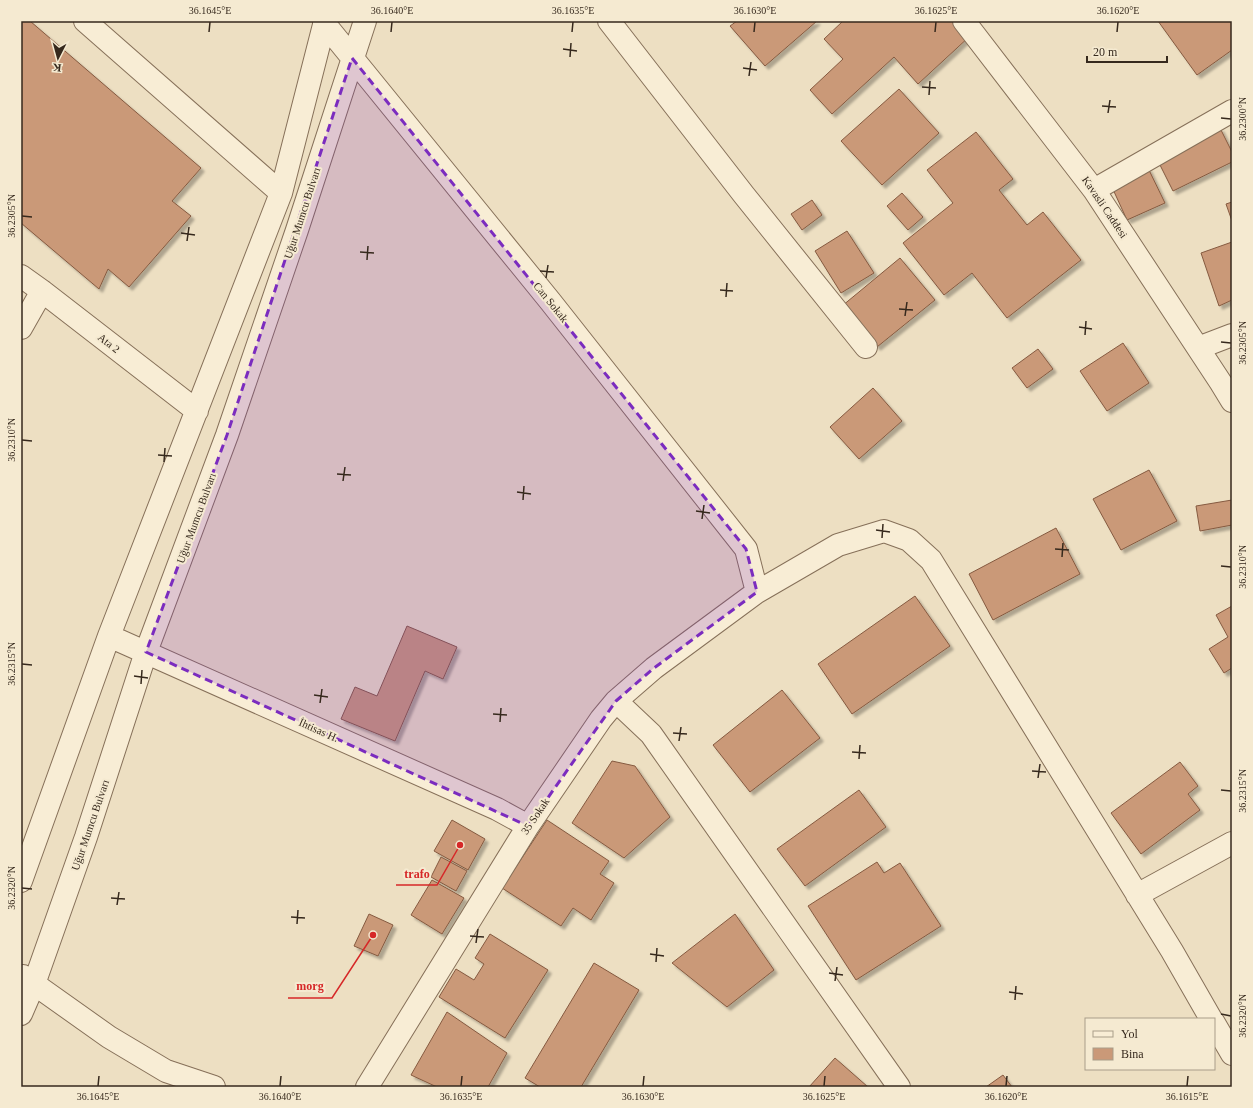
<svg xmlns="http://www.w3.org/2000/svg" width="1253" height="1108" viewBox="0 0 1253 1108" font-family="Georgia,serif">
	<defs>
		<filter id="shadow"><feDropShadow dx="3.5" dy="3.5" stdDeviation="1" flood-color="#0004"/></filter>
	</defs>
	<rect width="100%" height="100%" fill="#eddfc2"/>
	<path fill="#ca9978" stroke="#855a40" filter="url(#shadow)" d="M21 21H30L201 168 172 201 191 216 129 287 108 269 99 289 21 223Z
		M737 21H817L765 66 730 26Z
		M843 21H956L970 36 918 84 894 57 832 114 810 90 843 59 824 39Z
		M1158 21H1232V50L1197 75Z
		M899 89 939 133 882 185 841 141Z
		M1220 128 1232 152V162L1173 191 1157 159Z
		M976 132 1013 179 999 190 1027 225 1043 212 1081 260 1007 318 972 273 944 295 903 243 953 203 927 170Z
		M1148 168 1165 203 1127 220 1111 185Z
		M902 193 923 217 908 230 887 206Z
		M812 200 822 215 802 230 791 214Z
		M1232 202V221L1226 204Z
		M847 231 874 273 841 293 815 251Z
		M1232 242V300L1219 306 1201 253Z
		M900 258 935 300 877 347 842 306Z
		M1123 343 1149 383 1107 411 1080 371Z
		M1038 349 1053 369 1027 388 1012 368Z
		M873 388 902 421 859 459 830 427Z
		M1149 470 1177 521 1121 550 1093 499Z
		M1232 500V525L1200 531 1196 506Z
		M1056 528 1080 574 993 620 969 574Z
		M915 596 950 646 852 714 818 664Z
		M1232 606V668L1224 673 1209 649 1228 637 1216 615Z
		M407 626 457 647 443 679 425 671 395 741 341 719 355 687 377 696Z
		M782 690 820 738 750 792 713 745Z
		M612 761 635 766 670 817 624 858 572 823Z
		M1180 762 1198 786 1188 794 1200 810 1141 854 1111 813Z
		M859 790 886 827 805 886 777 849Z
		M452 820 485 839 468 870 434 851Z
		M547 820 609 861 600 874 614 883 591 920 573 908 561 926 502 888Z
		M441 857 467 871 456 891 431 877Z
		M877 862 884 873 900 863 941 926 856 980 808 906Z
		M432 880 464 898 442 934 411 915Z
		M369 914 393 925 378 956 354 946Z
		M735 914 774 970 727 1007 672 963Z
		M490 934 548 970 505 1038 439 997 456 969 474 980 484 964 475 958Z
		M594 963 639 990 581 1087H540L525 1078Z
		M447 1012 507 1053 488 1087H437L411 1075Z
		M835 1058 868 1087H809Z
		M1003 1075 1012 1087H986Z"/>
	<g fill="none" stroke-linecap="round" stroke-linejoin="round">
		<g stroke="#867059" stroke-width="24">
			<path id="minor" d="M85 21 281 193
				M609 21 744 195 866 347
				M964 21 1094 190 1221 383 1232 401
				M324 23 550 301 746 549 757 592
				M1094 190 1232 111
				M21 276 42 291 197 411
				M21 328 42 291
				M1198 348 1232 335
				M109 636 497 809 528 826
				M616 701 651 734 899 1087
				M21 881 109 636 281 193 325 21
				M1137 895 1232 843
				M23 976 109 1037 166 1071 214 1087
				M21 1014 34 984 86 837 146 652 227 435 297 230 365 21
				M1214 1023 1232 1054
				M367 1087 528 826 601 719 616 701 654 668 757 592 838 545 884 531 909 540 931 560 1172 951 1211 1019"/>
		</g>
		<use href="#minor" stroke="#f8edd5" stroke-width="22"/>
	</g>
	<path fill="#7b2cbf" fill-opacity="0.2" stroke="#7b2cbf" stroke-width="3" stroke-dasharray="8 5" stroke-linejoin="round" d="M352 58 746 549 757 592 654 668 616 701 528 826 146 652 227 435Z"/>
	<path fill="none" stroke="#36291d" stroke-width="1.5" d="M209 32 210 22M391 32 392 22M572 32 573 22M754 32 755 22M935 32 936 22M1117 32 1118 22M563 49 577 51M570 57 571 43M743 68 757 70M749 76 751 62M922 87 936 88M929 95 930 81M1102 106 1116 107M1108 113 1110 100M1221 118 1231 119M22 216 32 217M181 233 195 235M187 241 189 227M360 252 374 253M367 260 368 246M540 271 554 272M546 278 548 265M720 290 733 291M726 297 727 283M899 309 913 310M905 316 907 302M1079 327 1092 329M1085 335 1086 321M1221 342 1231 343M22 440 32 441M158 455 172 456M164 462 165 448M337 474 351 475M343 481 345 467M517 492 531 494M523 500 524 486M696 511 710 513M702 519 704 505M876 530 890 532M882 538 883 524M1055 549 1069 550M1062 557 1063 543M1221 566 1231 567M22 664 32 665M134 676 148 678M141 684 142 670M314 695 328 697M320 703 322 689M493 714 507 715M500 722 501 708M673 733 687 734M679 741 681 727M852 752 866 753M859 759 860 745M1032 771 1046 772M1038 778 1040 764M1221 790 1231 791M22 888 32 889M111 898 125 899M117 905 119 892M291 917 305 918M297 924 298 910M470 936 484 937M476 943 478 929M650 954 664 956M656 962 657 948M829 973 843 975M835 981 837 967M1009 992 1023 994M1015 1000 1016 986M1221 1014 1231 1016M98 1086 99 1076M280 1086 281 1076M461 1086 462 1076M643 1086 644 1076M824 1086 825 1076M1006 1086 1007 1076M1187 1086 1188 1076"/>
	<g text-anchor="middle" stroke-width="4" stroke-linejoin="round" paint-order="stroke">
		<g font-size="11" fill="#36291d" stroke="#f5ead1">
			<text transform="translate(1105 207) rotate(56)" y="4">Kavasli Caddesi</text>
			<text transform="translate(302 213) rotate(-72)" y="4">Uğur Mumcu Bulvarı</text>
			<text transform="translate(551 302) rotate(51)" y="4">Can Sokak</text>
			<text transform="translate(109 343) rotate(38)" y="4">Ata 2</text>
			<text transform="translate(196 518) rotate(-70)" y="4">Uğur Mumcu Bulvarı</text>
			<text transform="translate(319 730) rotate(24)" y="4">İhtisas H.</text>
			<text transform="translate(535 816) rotate(-56)" y="4">35 Sokak</text>
			<text transform="translate(90 825) rotate(-71)" y="4">Uğur Mumcu Bulvarı</text>
		</g>
	</g>
	<path fill="none" stroke="#d62828" stroke-width="1.5" d="M460 845L437 885H396M373 935L332 998H288"/>
	<g fill="#d62828" stroke="#f5ead1" stroke-width="1.5">
		<circle cx="460" cy="845" r="4"/>
		<circle cx="373" cy="935" r="4"/>
	</g>
	<g font-size="12" text-anchor="middle" font-weight="bold" fill="#d62828" stroke="#f5ead1" stroke-width="4" stroke-linejoin="round" paint-order="stroke">
		<text x="417" y="878">trafo</text>
		<text x="310" y="990">morg</text>
	</g>
	<rect width="1253" height="1108" fill="none" stroke="#f5ead1" stroke-width="44"/>
	<rect x="1085" y="1018" width="130" height="52" fill="#f5ead1" stroke="#a99d89"/>
	<rect x="1093" y="1031" width="20" height="6" fill="#f8edd5" stroke="#a99d89"/>
	<text x="1121" y="1038" font-size="12" fill="#36291d">Yol</text>
	<rect x="1093" y="1048" width="20" height="12" fill="#ca9978" stroke="#a99d89"/>
	<text x="1121" y="1058" font-size="12" fill="#36291d">Bina</text>
	<g transform="translate(58 58) rotate(186)" stroke="#f5ead1" stroke-width="3" paint-order="stroke">
	<path d="M0-3L7 15L0 10L-7 15Z" fill="#36291d"/>
	<text y="-6" font-size="11" font-weight="bold" text-anchor="middle" fill="#36291d">K</text>
	</g>
	<path d="M1087 56v6h80v-6" fill="none" stroke="#36291d" stroke-width="2"/>
	<text x="1093" y="56" font-size="12" fill="#36291d" stroke="#f5ead1" stroke-width="3" paint-order="stroke">20 m</text>
	<rect x="22" y="22" width="1209" height="1064" fill="none" stroke="#36291d" stroke-width="1.5"/>
	<g font-size="10" text-anchor="middle" fill="#36291d">
		<text x="210" y="14">36.1645°E</text>
		<text x="392" y="14">36.1640°E</text>
		<text x="573" y="14">36.1635°E</text>
		<text x="755" y="14">36.1630°E</text>
		<text x="936" y="14">36.1625°E</text>
		<text x="1118" y="14">36.1620°E</text>
		<text transform="translate(1242 119) rotate(-90)" y="4">36.2300°N</text>
		<text transform="translate(11 216) rotate(-90)" y="4">36.2305°N</text>
		<text transform="translate(1242 343) rotate(-90)" y="4">36.2305°N</text>
		<text transform="translate(11 440) rotate(-90)" y="4">36.2310°N</text>
		<text transform="translate(1242 567) rotate(-90)" y="4">36.2310°N</text>
		<text transform="translate(11 664) rotate(-90)" y="4">36.2315°N</text>
		<text transform="translate(1242 791) rotate(-90)" y="4">36.2315°N</text>
		<text transform="translate(11 888) rotate(-90)" y="4">36.2320°N</text>
		<text transform="translate(1242 1016) rotate(-90)" y="4">36.2320°N</text>
		<text x="98" y="1100">36.1645°E</text>
		<text x="280" y="1100">36.1640°E</text>
		<text x="461" y="1100">36.1635°E</text>
		<text x="643" y="1100">36.1630°E</text>
		<text x="824" y="1100">36.1625°E</text>
		<text x="1006" y="1100">36.1620°E</text>
		<text x="1187" y="1100">36.1615°E</text>
	</g>
</svg>
